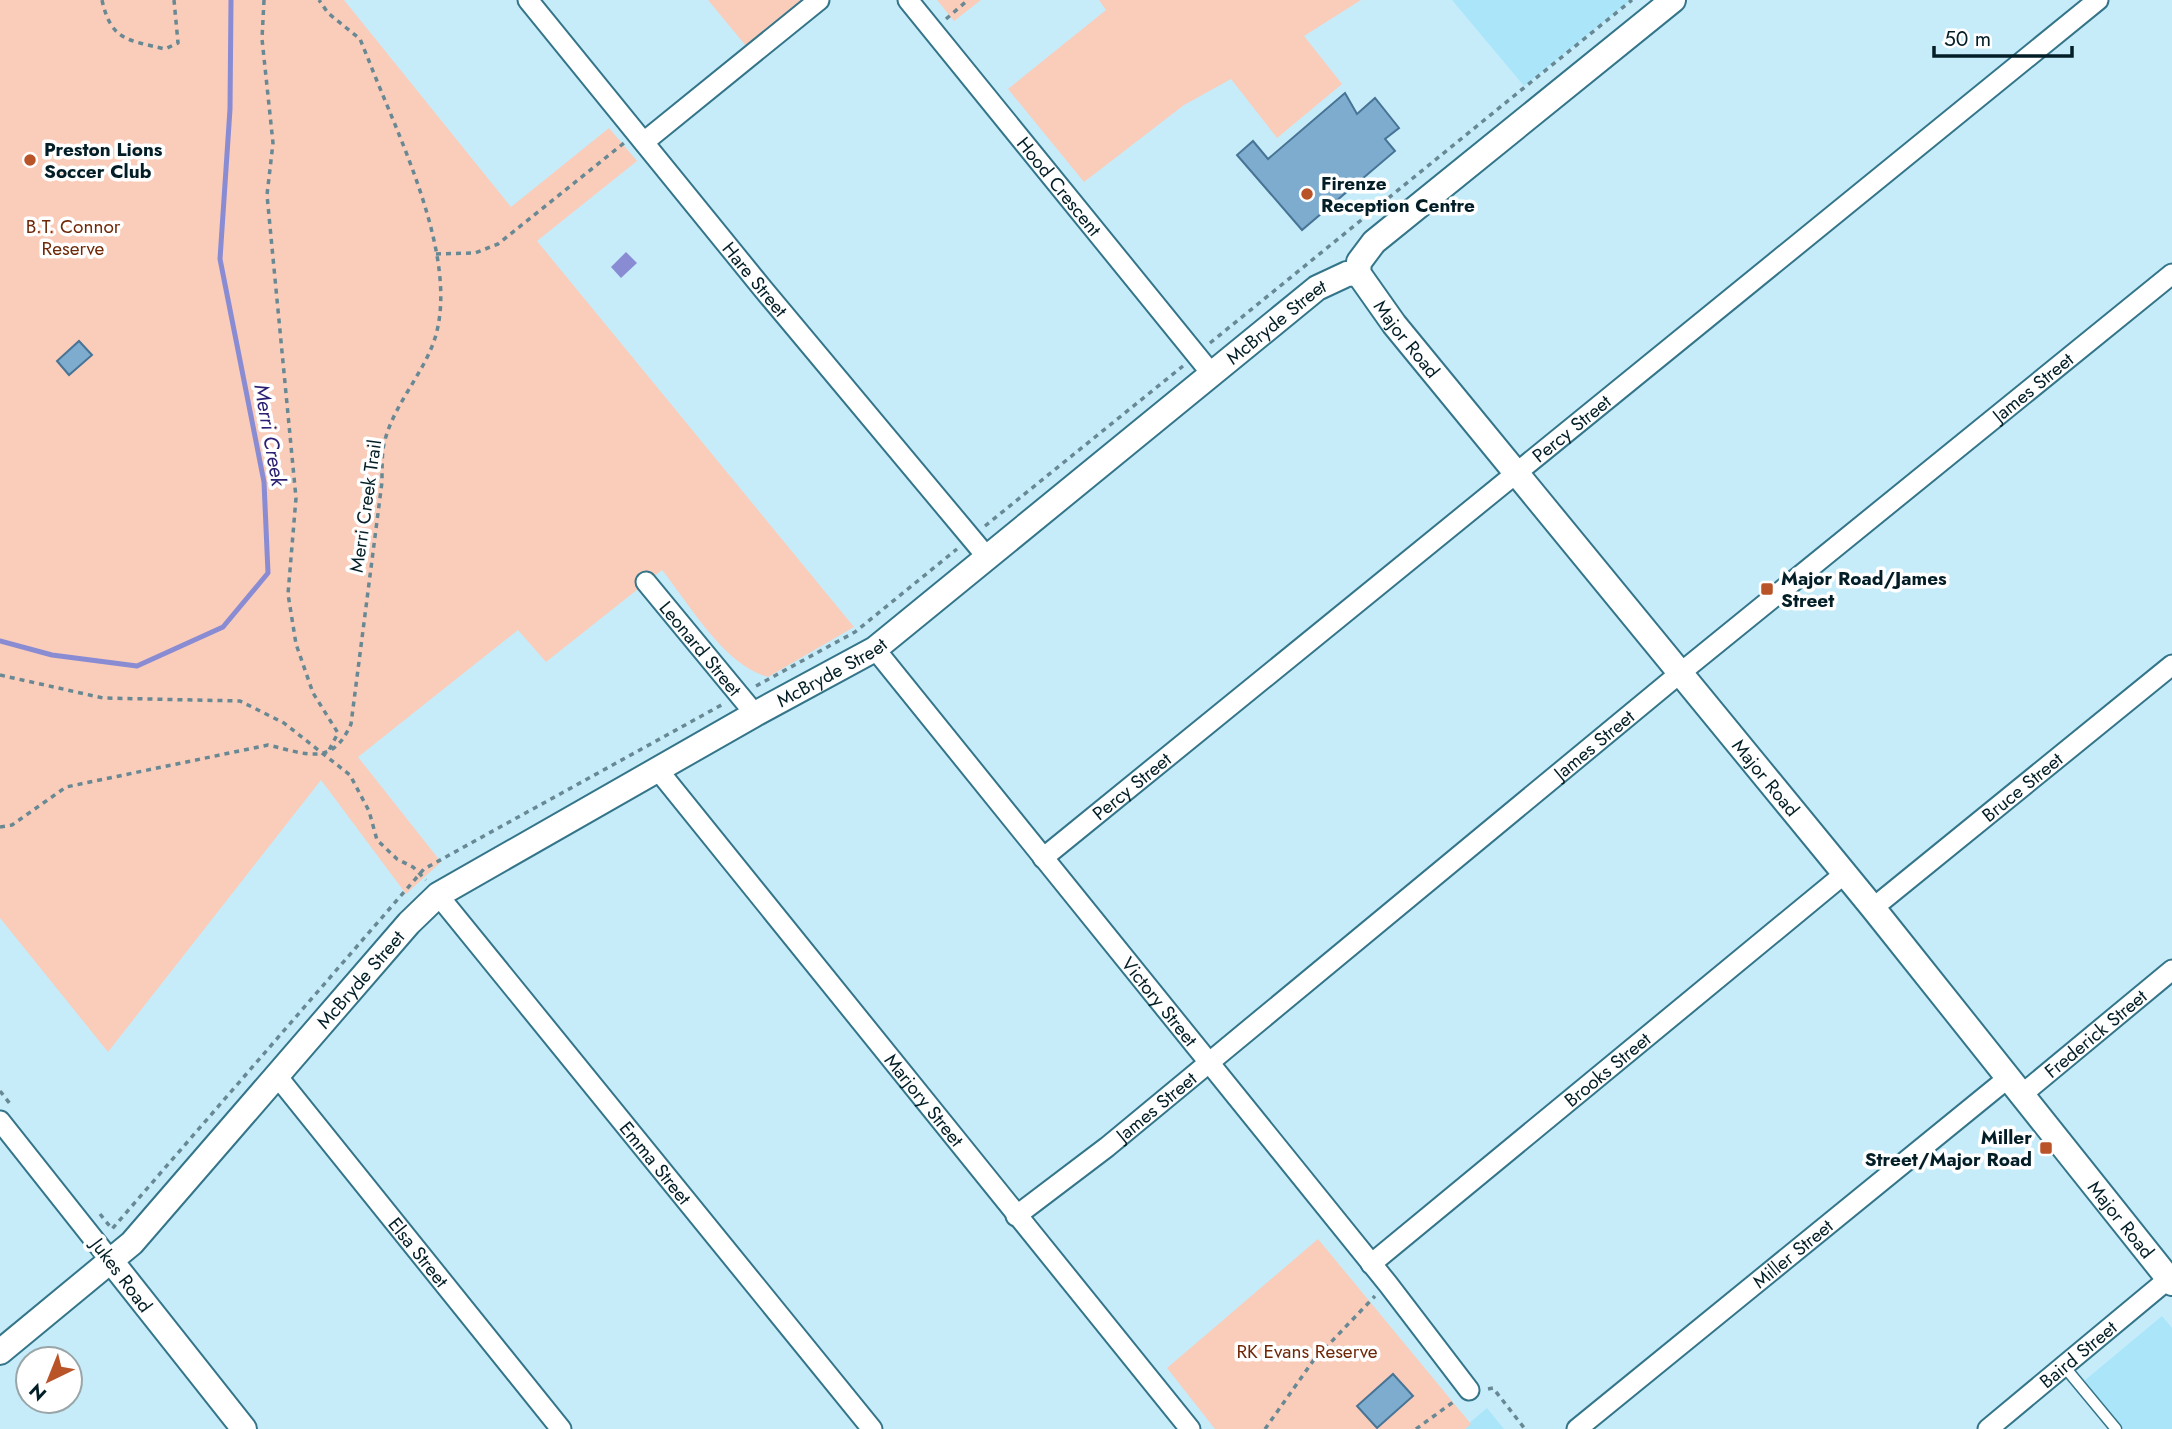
<svg xmlns="http://www.w3.org/2000/svg" width="2172" height="1429" viewBox="0 0 2172 1429" font-family="Jost,sans-serif">
	<rect width="100%" height="100%" fill="#c6ecfa"/>
	<path fill="#abe5fa" d="M1452 0H1631L1524 86Z
		M2162 1316 2172 1328V1429H2123L2084 1381Z
		M1487 1408 1504 1429H1462Z"/>
	<path fill="#faccba" d="M0 0H344L511 207 609 128 637 161 537 241 854 627 768 677C724 665 690 605 662 570L546 662 518 630 358 757 441 862 406 894 321 780 108 1052 0 918Z
		M708 0H805L746 46Z
		M937 0H981L954 21Z
		M1099 0H1361L1304 36 1342 84 1277 138 1231 79 1184 105 1084 182 1008 89 1106 10Z
		M1318 1239 1471 1424 1465 1429H1215L1167 1368Z"/>
	<path fill="#898cd3" d="M626 252 637 263 621 278 611 267Z"/>
	<g fill="none" stroke-linecap="round" stroke-linejoin="round">
		<path stroke="#898cd3" stroke-width="5" d="M0 641 52 655 137 666 223 627 268 573 264 482 220 259 230 109 231 0"/>
	</g>
	<path fill="#7daccf" stroke="#477495" stroke-width="2" d="M1345 93 1357 114 1375 98 1399 128 1385 139 1395 151 1302 230 1237 155 1253 141 1268 159Z
		M79 341 92 355 69 375 57 361Z
		M1393 1374 1413 1396 1377 1428 1357 1406Z"/>
	<g fill="none" stroke-linecap="round" stroke-linejoin="round">
		<g stroke="#357589" stroke-width="13">
			<path id="service" d="M2063 1365 2116 1429"/>
		</g>
		<g stroke="#357589" stroke-width="23">
			<g id="minor">
				<path id="s1" d="M528 0 763 289 987 557"/>
				<path id="s2" d="M908 0 1211 373"/>
				<path d="M644 142 819 0"/>
				<path id="s3" d="M646 582 755 714"/>
				<path id="s4" d="M875 649 1388 1284 1469 1390"/>
				<path id="s5" d="M658 770 1190 1429"/>
				<path id="s6" d="M1043 858 2098 0"/>
				<path id="s7" d="M438 895 872 1429"/>
				<path id="s8" d="M1873 908 2172 665"/>
				<path id="s9" d="M277 1076 561 1429"/>
				<path id="s10" d="M2020 1096 2172 970"/>
				<path d="M0 1121 111 1261"/>
				<path id="s11" d="M1016 1216 1107 1147 1679 674 2172 274"/>
				<path id="s12" d="M1371 1264 1843 875"/>
				<path id="s13" d="M1577 1429 2008 1078"/>
				<path id="s14" d="M1988 1429 2172 1276"/>
			</g>
		</g>
		<g stroke="#357589" stroke-width="28">
			<g id="tertiary">
				<path id="s15" d="M1358 273 1394 324 1873 908 2172 1283"/>
				<path d="M111 1261 244 1429"/>
				<path id="s16" d="M0 1352 132 1243 409 923 438 895 755 714 875 649 1317 288 1347 274 1358 273 1359 262 1374 242 1673 0"/>
			</g>
		</g>
		<path stroke="#688994" stroke-width="3.5" stroke-dasharray="5 5" stroke-linecap="butt" d="M102 0C111 41 128 40 165 49L178 43 174 0
			M264 0 262 39 273 143 267 195 296 498 288 594 296 644 313 693 338 733 328 752
			M946 19 968 0
			M436 254 475 253 498 244 624 143
			M1210 343 1632 0
			M985 526 1183 366
			M0 675 103 698 240 701 284 723 350 775 369 811 377 840 397 859 413 867 426 880
			M756 686 855 632 957 549
			M0 827 12 825 66 787 268 745C307 754 332 767 351 724L382 482C382 471 382 460 383 449 390 408 423 376 435 338 460 258 398 136 369 61L360 39 328 13 319 0
			M0 1091 11 1105
			M100 1214 112 1229 424 869 725 703
			M1488 1389 1493 1388 1525 1429
			M1265 1429 1313 1361 1375 1296
			M1416 1429 1456 1400"/>
		<use href="#service" stroke="#fff" stroke-width="10"/>
		<use href="#minor" stroke="#fff" stroke-width="19"/>
		<use href="#tertiary" stroke="#fff" stroke-width="24"/>
	</g>
	<g fill="#b95328" stroke="#fff" stroke-width="2.5">
		<circle cx="30" cy="160" r="7"/>
		<circle cx="1307" cy="194" r="7"/>
		<rect x="1760" y="582" width="14" height="14" rx="3.5"/>
		<rect x="2039" y="1141" width="14" height="14" rx="3.5"/>
	</g>
	<g text-anchor="middle" stroke-width="7" stroke-linejoin="round" paint-order="stroke">
		<g font-size="19" font-weight="bold" fill="#031e26" stroke="#fff" text-anchor="start">
			<text x="44" y="156">Preston Lions<tspan x="44" dy="22">Soccer Club</tspan></text>
			<text x="1321" y="190">Firenze<tspan x="1321" dy="22">Reception Centre</tspan></text>
			<text x="1781" y="585">Major Road/James<tspan x="1781" dy="22">Street</tspan></text>
			<text x="2032" y="1144" text-anchor="end">Miller<tspan x="2032" dy="22">Street/Major Road</tspan></text>
		</g>
		<g font-size="19" fill="#031e26" stroke="#fff">
			<text dy="7" stroke="none"><textPath href="#s2" startOffset="240">Hood Crescent</textPath></text>
			<text dy="7" stroke="none"><textPath href="#s1" startOffset="360">Hare Street</textPath></text>
			<text dy="7" stroke="none"><textPath href="#s16" startOffset="1654">McBryde Street</textPath></text>
			<text dy="7" stroke="none"><textPath href="#s15" startOffset="82">Major Road</textPath></text>
			<text dy="7" stroke="none"><textPath href="#s11" startOffset="1312">James Street</textPath></text>
			<text dy="7" stroke="none"><textPath href="#s6" startOffset="681">Percy Street</textPath></text>
			<text transform="translate(365 506) rotate(-82)" y="7">Merri Creek Trail</text>
			<text dy="7" stroke="none"><textPath href="#s3" startOffset="86">Leonard Street</textPath></text>
			<text dy="7" stroke="none"><textPath href="#s16" startOffset="1087">McBryde Street</textPath></text>
			<text dy="7" stroke="none"><textPath href="#s11" startOffset="746">James Street</textPath></text>
			<text dy="7" stroke="none"><textPath href="#s15" startOffset="649">Major Road</textPath></text>
			<text dy="7" stroke="none"><textPath href="#s6" startOffset="114">Percy Street</textPath></text>
			<text dy="7" stroke="none"><textPath href="#s8" startOffset="192">Bruce Street</textPath></text>
			<text dy="7" stroke="none"><textPath href="#s16" startOffset="520">McBryde Street</textPath></text>
			<text dy="7" stroke="none"><textPath href="#s4" startOffset="453">Victory Street</textPath></text>
			<text dy="7" stroke="none"><textPath href="#s10" startOffset="98">Frederick Street</textPath></text>
			<text dy="7" stroke="none"><textPath href="#s12" startOffset="306">Brooks Street</textPath></text>
			<text dy="7" stroke="none"><textPath href="#s5" startOffset="424">Marjory Street</textPath></text>
			<text dy="7" stroke="none"><textPath href="#s11" startOffset="178">James Street</textPath></text>
			<text dy="7" stroke="none"><textPath href="#s7" startOffset="345">Emma Street</textPath></text>
			<text dy="7" stroke="none"><textPath href="#s15" startOffset="1216">Major Road</textPath></text>
			<text dy="7" stroke="none"><textPath href="#s9" startOffset="226">Elsa Street</textPath></text>
			<text dy="7" stroke="none"><textPath href="#s13" startOffset="278">Miller Street</textPath></text>
			<text transform="translate(122 1275) rotate(53)" y="7">Jukes Road</text>
			<text dy="7" stroke="none"><textPath href="#s14" startOffset="117">Baird Street</textPath></text>
		</g>
		<g font-size="19" fill="#6f2807" stroke="#fff">
			<text x="73" y="233">B.T. Connor<tspan x="73" dy="22">Reserve</tspan></text>
			<text x="1307" y="1358">RK Evans Reserve</text>
		</g>
		<g font-size="21" font-style="italic" fill="#2a1f72" stroke="#fff">
			<text transform="translate(270 435) rotate(80)" y="7">Merri Creek</text>
		</g>
	</g>
	<g transform="translate(49 1380) rotate(223)"><circle r="33" fill="#ffffff" stroke="#9aa5a8" stroke-width="2"/>
	<path d="M0-5L12 26L0 18L-12 26Z" fill="#b95328"/>
	<text y="-10" font-size="19" font-weight="bold" text-anchor="middle" fill="#031e26">N</text>
	</g>
	<path d="M1934 46v10h138v-10" fill="none" stroke="#031e26" stroke-width="3.5"/>
	<text x="1944" y="46" font-size="21" fill="#031e26" stroke="#ffffff" stroke-width="5" paint-order="stroke">50 m</text>
</svg>
